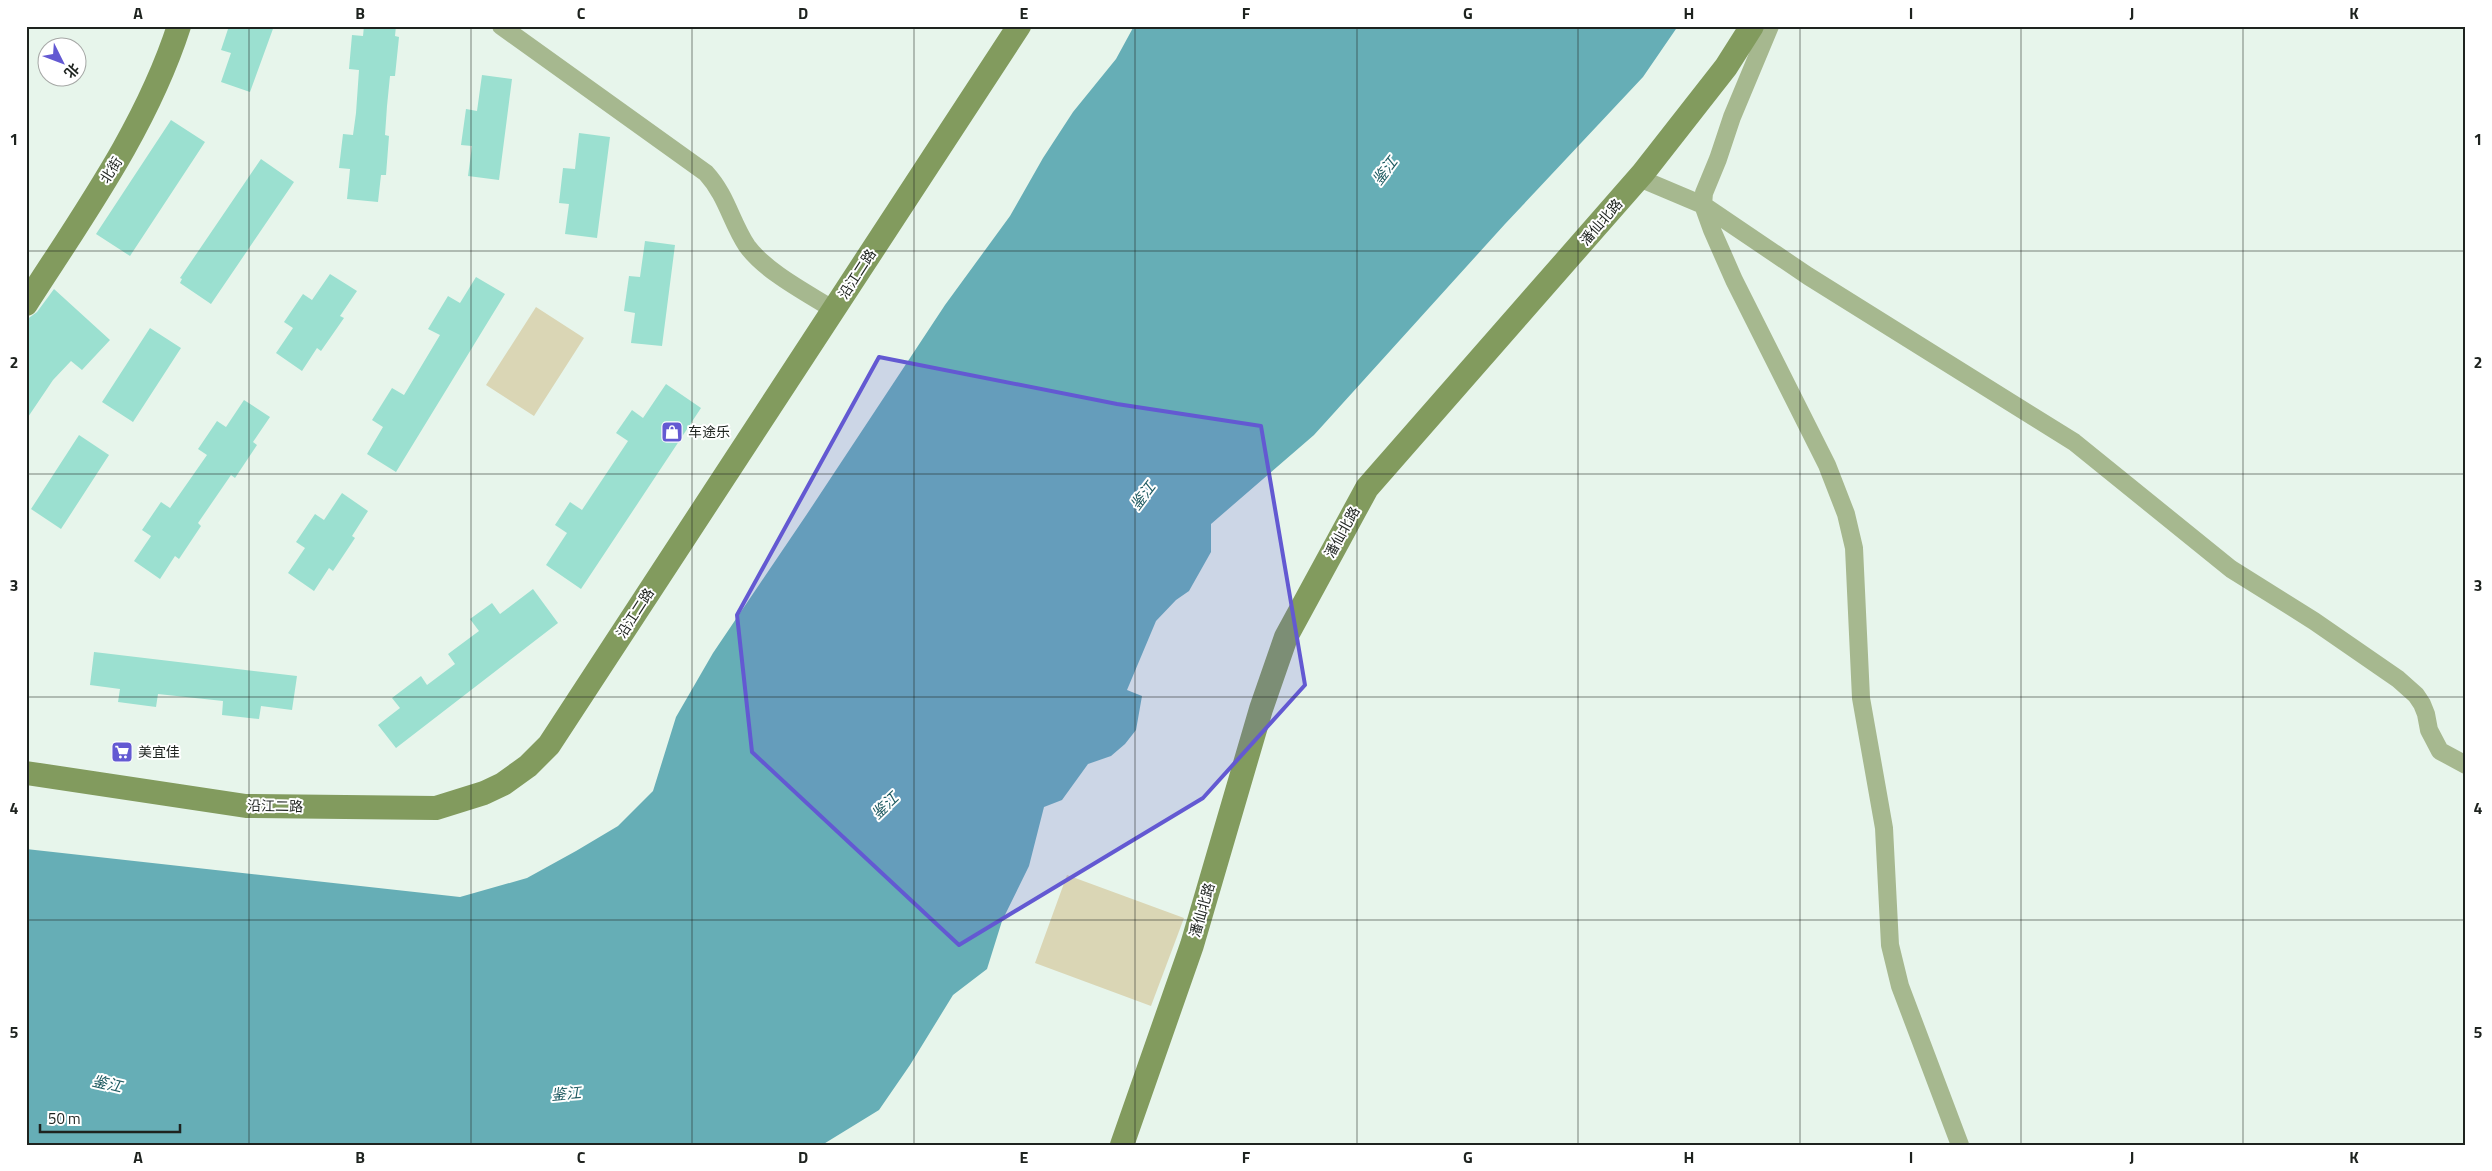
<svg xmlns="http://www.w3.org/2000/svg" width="2492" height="1171" viewBox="0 0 2492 1171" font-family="'Titillium Web','Noto Sans SC',sans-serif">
	<rect width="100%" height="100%" fill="#e7f5eb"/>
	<path fill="#dad6b5" d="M536 307 584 338 534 416 486 385Z
		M1067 875 1184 918 1151 1006 1035 963Z"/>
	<path fill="#66aeb6" d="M1134 26H1678L1643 77 1505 224 1314 435 1211 524V552L1189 591 1176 600 1156 621 1127 690 1142 696 1136 730 1125 744 1111 756 1088 764 1062 800 1044 807 1029 866 1002 921 987 969 953 995 910 1065 879 1110 822 1145H26V849L460 897 527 878 576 851 618 826 653 791 676 717 713 653 807 514 945 305 1010 216 1043 158 1073 112 1116 59Z"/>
	<path fill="#9be0d0" d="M229 26H274L250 92 221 82 231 53 221 50Z
		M364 26H396L395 36 399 37 395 76H390L387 106 385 135 389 136 386 175H381L378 202 347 199 350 169 339 168 343 134 353 135 356 113 359 70 349 69 352 35 363 36Z
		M482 75 512 79 499 180 468 176 472 146 461 145 466 109 477 111Z
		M171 120 205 142 130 256 96 234Z
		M579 133 610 137 597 238 565 234 569 204 559 203 563 168 575 169Z
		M261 159 294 182 211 304 180 283 182 279 180 278Z
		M645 241 675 245 662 346 631 343 635 313 624 311 629 276 640 277Z
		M330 274 357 291 340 316 344 318 321 351 317 348 302 371 276 353 293 328 284 322 303 294 312 300Z
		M476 277 505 294 396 472 367 454 383 427 372 420 392 388 404 395 440 335 428 329 448 296 460 303Z
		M54 289 110 340 82 370 71 361 53 380 26 420V320L37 312Z
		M150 328 181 348 133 422 102 402Z
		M666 384 701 408 581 589 546 565 567 533 555 525 570 502 582 510 628 441 616 433 632 410 643 418Z
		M244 400 270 417 253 442 257 445 235 478 231 475 198 523 201 526 179 559 175 556 160 579 134 561 151 536 142 530 161 502 170 508 207 455 198 449 217 421 226 427Z
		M79 435 109 455 61 529 31 509Z
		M342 493 368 511 352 536 355 538 333 571 329 568 314 591 288 573 305 548 296 542 315 514 324 520Z
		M533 589 558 623 396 748 378 725 400 708 392 698 421 676 427 685 455 664 448 654 479 631 470 619 492 603 500 614Z
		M94 652 297 676 292 710 261 706 259 719 222 715 223 701 158 694 156 707 118 702 120 689 90 685Z"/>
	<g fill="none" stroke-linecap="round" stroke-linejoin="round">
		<path stroke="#a6b88f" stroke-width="18" d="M501 26 706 173C727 196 731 222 747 246 766 272 807 293 834 310
			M1770 26 1732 117 1718 159 1704 193 1703 205 1712 230 1734 280 1827 465 1846 514 1854 548 1861 698 1884 828 1890 945 1900 986 1960 1145
			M1639 178 1703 205 1808 276 2074 442 2231 569 2314 621 2398 679 2416 695 2422 704 2426 714 2429 730 2440 751 2466 765"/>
		<path stroke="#829b5e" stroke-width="24" d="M26 304C83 215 146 128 179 26
			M26 773 246 806 436 808 484 793 503 784 528 766 549 745 1019 26
			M1122 1145 1192 945 1261 709 1286 637 1367 488 1643 173 1726 67 1752 26"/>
	</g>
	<path fill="#6359d2" fill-opacity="0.2" stroke="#6359d2" stroke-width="4" stroke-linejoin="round" d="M879 357 1117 404 1261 426 1305 685 1203 798 959 945 752 752 737 615Z"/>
	<path fill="none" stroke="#1e231f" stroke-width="1" stroke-opacity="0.55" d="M249 26V1145M471 26V1145M692 26V1145M914 26V1145M1135 26V1145M1357 26V1145M1578 26V1145M1800 26V1145M2021 26V1145M2243 26V1145M26 251H2466M26 474H2466M26 697H2466M26 920H2466"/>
	<defs>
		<g id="shop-square" transform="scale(1.125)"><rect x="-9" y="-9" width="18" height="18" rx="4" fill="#6359d2" stroke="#fff"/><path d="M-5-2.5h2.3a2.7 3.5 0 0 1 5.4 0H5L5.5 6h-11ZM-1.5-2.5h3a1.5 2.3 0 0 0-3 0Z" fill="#fff"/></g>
		<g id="supermarket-square" transform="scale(1.125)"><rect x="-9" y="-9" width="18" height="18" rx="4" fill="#6359d2" stroke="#fff"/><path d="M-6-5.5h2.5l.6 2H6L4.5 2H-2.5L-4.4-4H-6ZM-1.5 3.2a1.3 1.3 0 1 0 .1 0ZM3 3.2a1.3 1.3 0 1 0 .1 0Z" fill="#fff"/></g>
	</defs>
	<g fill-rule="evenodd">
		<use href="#shop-square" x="672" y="432"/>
		<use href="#supermarket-square" x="122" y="752"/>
	</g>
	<g text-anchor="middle" stroke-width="4" stroke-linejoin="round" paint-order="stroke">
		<g font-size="14" fill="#1e231f" stroke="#fff">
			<text transform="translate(111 170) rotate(-58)" y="5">北街</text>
			<text transform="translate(1601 222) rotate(-49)" y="5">潘仙北路</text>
			<text transform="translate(857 274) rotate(-57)" y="5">沿江二路</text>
			<text transform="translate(1342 532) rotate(-61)" y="5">潘仙北路</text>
			<text transform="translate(635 613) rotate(-57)" y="5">沿江二路</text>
			<text transform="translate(275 806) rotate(1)" y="5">沿江二路</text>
			<text transform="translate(1202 910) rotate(-74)" y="5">潘仙北路</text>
		</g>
		<g font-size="14" fill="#1e231f" stroke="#fff" text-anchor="start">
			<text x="688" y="437">车途乐</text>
			<text x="138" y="757">美宜佳</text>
		</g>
		<g font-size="15" font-style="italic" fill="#205c62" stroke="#fff">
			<text transform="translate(1385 171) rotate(-53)" y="5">鉴江</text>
			<text transform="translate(1143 496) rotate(-53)" y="5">鉴江</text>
			<text transform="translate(885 806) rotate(-44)" y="5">鉴江</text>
			<text transform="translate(107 1084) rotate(13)" y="5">鉴江</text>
			<text transform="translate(566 1094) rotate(-5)" y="5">鉴江</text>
		</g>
	</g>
	<rect width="2492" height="1171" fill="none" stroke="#ffffff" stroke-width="55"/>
	<g transform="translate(62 62) rotate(132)"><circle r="24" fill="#ffffff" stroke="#a5a7a5"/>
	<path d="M0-4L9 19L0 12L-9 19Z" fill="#6359d2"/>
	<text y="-8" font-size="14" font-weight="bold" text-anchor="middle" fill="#1e231f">北</text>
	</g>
	<path d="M40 1124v8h140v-8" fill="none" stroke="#1e231f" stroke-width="2.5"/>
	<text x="48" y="1124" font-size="15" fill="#1e231f" stroke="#ffffff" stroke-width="4" paint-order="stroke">50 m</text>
	<rect x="28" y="28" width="2436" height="1116" fill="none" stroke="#1e231f" stroke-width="2"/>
	<g font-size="16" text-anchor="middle" font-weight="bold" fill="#1e231f">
		<text x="138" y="19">A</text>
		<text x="360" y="19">B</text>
		<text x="581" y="19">C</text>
		<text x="803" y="19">D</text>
		<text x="1024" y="19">E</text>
		<text x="1246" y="19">F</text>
		<text x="1468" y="19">G</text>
		<text x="1689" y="19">H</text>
		<text x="1911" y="19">I</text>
		<text x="2132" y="19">J</text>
		<text x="2354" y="19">K</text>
		<text x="14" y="145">1</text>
		<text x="2478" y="145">1</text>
		<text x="14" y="368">2</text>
		<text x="2478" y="368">2</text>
		<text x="14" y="591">3</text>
		<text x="2478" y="591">3</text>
		<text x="14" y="814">4</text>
		<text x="2478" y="814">4</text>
		<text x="14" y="1038">5</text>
		<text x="2478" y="1038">5</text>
		<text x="138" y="1163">A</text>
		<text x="360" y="1163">B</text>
		<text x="581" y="1163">C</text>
		<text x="803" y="1163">D</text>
		<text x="1024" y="1163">E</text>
		<text x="1246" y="1163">F</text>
		<text x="1468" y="1163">G</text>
		<text x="1689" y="1163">H</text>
		<text x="1911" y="1163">I</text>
		<text x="2132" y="1163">J</text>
		<text x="2354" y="1163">K</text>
	</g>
</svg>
